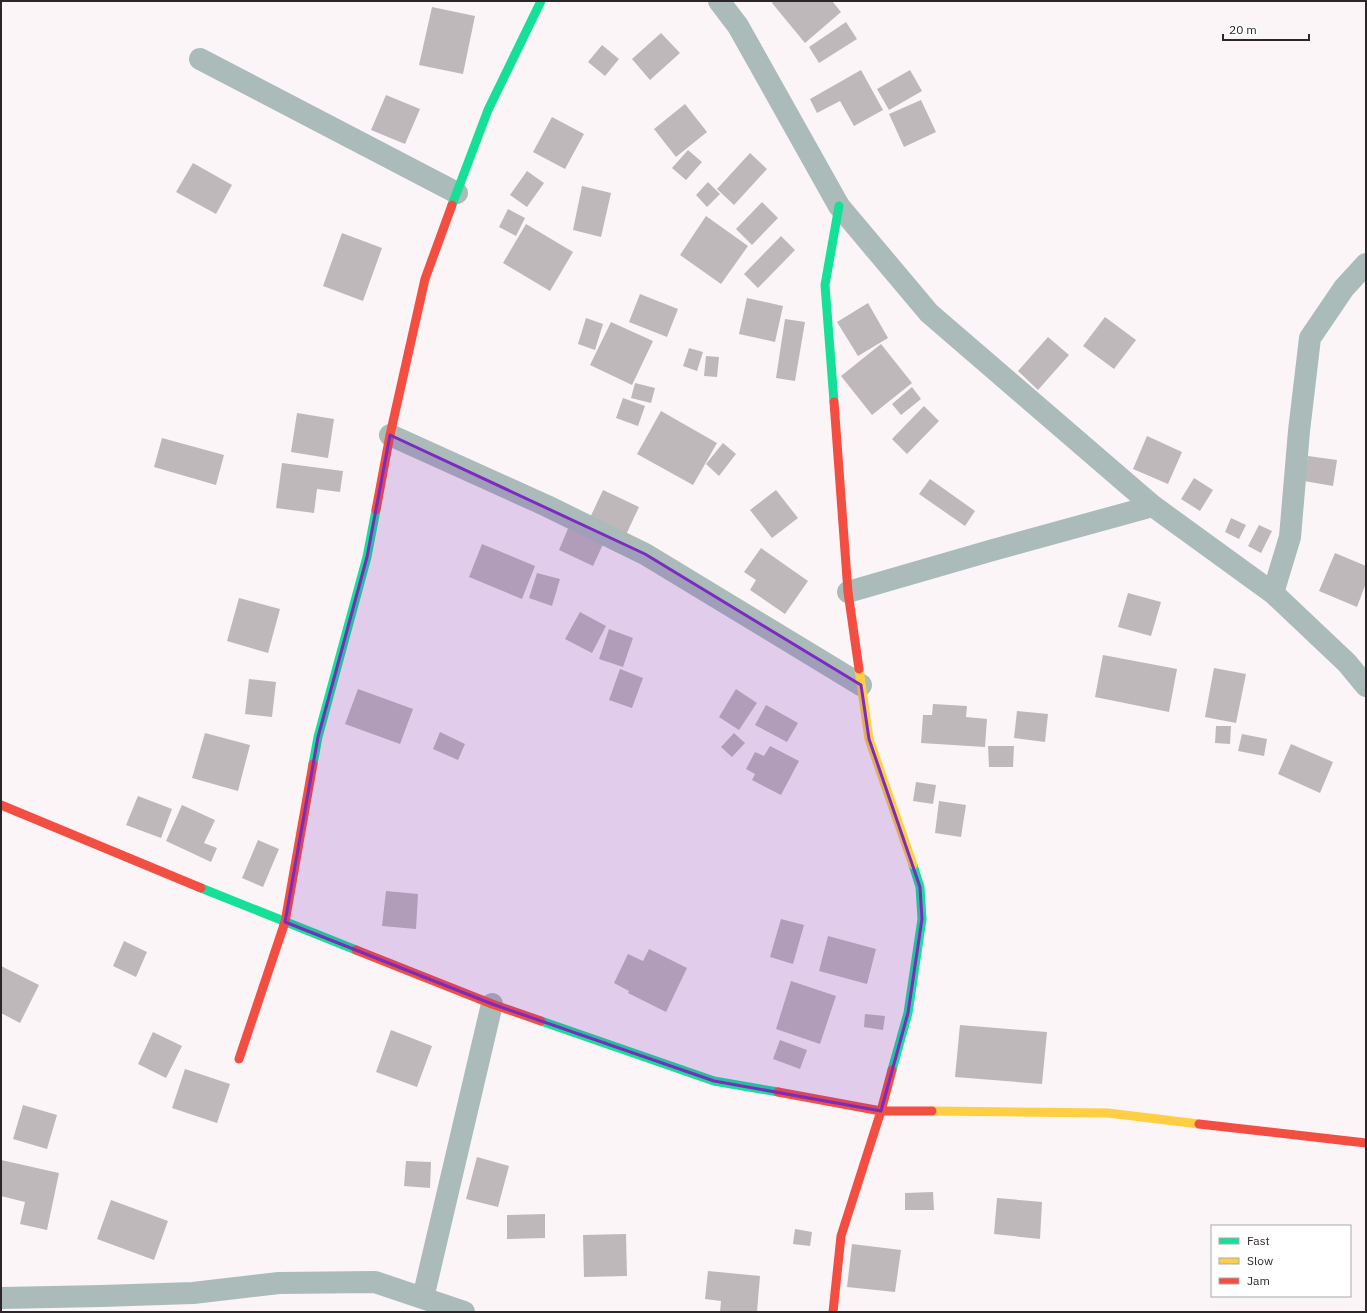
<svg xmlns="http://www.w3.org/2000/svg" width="1367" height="1313" viewBox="0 0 1367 1313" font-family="'IBM Plex Sans',sans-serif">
	<rect width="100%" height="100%" fill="#fbf5f7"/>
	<path fill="#beb8ba" d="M774 1H832L841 12 805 43 772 3Z
		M432 7 475 16 463 74 419 65Z
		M846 22 857 39 819 63 809 47Z
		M661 33 680 53 650 80 632 59Z
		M602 45 619 59 605 76 588 62Z
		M861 70 883 110 854 126 840 101 817 113 810 99Z
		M910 70 922 91 889 110 877 89Z
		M386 95 420 109 405 144 371 130Z
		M921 100 936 132 904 147 889 114Z
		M685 104 707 132 676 157 654 129Z
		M552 117 584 134 565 169 533 152Z
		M688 150 702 162 686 180 672 168Z
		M750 153 767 169 734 205 717 189Z
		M193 163 232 185 216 214 176 192Z
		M527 171 544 183 527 207 510 195Z
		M708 182 720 194 707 207 696 195Z
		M582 186 611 193 601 237 573 230Z
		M762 202 778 218 752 245 736 229Z
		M508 209 525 218 516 236 499 227Z
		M706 216 748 246 721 284 680 255Z
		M526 224 573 252 550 291 503 263Z
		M342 233 382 248 363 301 323 286Z
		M781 236 795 250 758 288 744 274Z
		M640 294 678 309 667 337 629 322Z
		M747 298 783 306 775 342 739 334Z
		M868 303 888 338 858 356 837 322Z
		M1105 317 1136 340 1114 369 1083 346Z
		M586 318 603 324 595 350 578 344Z
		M785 319 805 322 795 381 776 378Z
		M611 322 653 341 632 385 590 365Z
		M1048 337 1069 355 1038 390 1018 371Z
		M881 344 912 383 872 415 841 376Z
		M689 348 703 352 697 371 683 366Z
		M706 356 719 357 717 377 704 376Z
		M635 383 655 388 651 403 631 398Z
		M912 387 921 399 901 415 892 404Z
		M623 398 645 406 638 426 616 418Z
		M924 406 939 421 907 454 892 439Z
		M661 411 717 443 693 485 637 454Z
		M297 413 334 419 328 458 291 452Z
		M1147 436 1182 452 1168 484 1133 469Z
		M162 438 224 455 216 485 154 467Z
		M723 443 736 454 719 476 706 464Z
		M1308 456 1337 460 1333 486 1304 481Z
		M282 463 343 471 340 492 317 489 314 513 276 508Z
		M1194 478 1213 490 1200 511 1181 499Z
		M930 479 975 511 965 526 919 494Z
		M603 490 639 507 624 539 588 522Z
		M776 490 798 518 772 538 750 510Z
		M1231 518 1246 525 1239 539 1225 532Z
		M570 524 605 540 593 566 559 550Z
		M1259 525 1272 531 1261 553 1248 546Z
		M482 544 535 566 522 599 469 577Z
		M761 548 808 581 785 614 750 590 756 580 744 572Z
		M1335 553 1366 566V583L1357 607 1319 591Z
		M537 573 560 579 552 606 529 598Z
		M1128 593 1161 602 1151 636 1118 627Z
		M239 598 280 609 268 653 227 641Z
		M580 612 606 626 592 653 565 639Z
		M609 629 633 638 623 667 599 659Z
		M1103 655 1177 669 1169 712 1095 697Z
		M1214 668 1246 674 1236 723 1205 717Z
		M620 669 643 678 632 708 609 700Z
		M249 679 276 682 272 717 245 714Z
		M358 689 413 709 400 744 345 724Z
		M736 689 757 703 739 730 719 717Z
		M933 704 967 706 966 717 987 719 985 747 921 743 923 715H932Z
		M766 705 798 723 787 742 755 725Z
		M1017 711 1048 714 1045 742 1014 738Z
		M1216 726H1231L1230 744 1215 743Z
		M440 732 465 744 458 760 433 749Z
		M205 733 250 745 238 791 192 778Z
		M734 733 745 743 732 757 721 747Z
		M1242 734 1267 739 1264 756 1238 751Z
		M1291 744 1333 762 1320 793 1278 774Z
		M770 746 799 761 781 795 752 780 755 774 746 769 755 752 764 756Z
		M988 746H1014L1013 767H989Z
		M916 782 936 785 933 804 913 801Z
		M138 796 172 809 161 838 126 825Z
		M939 801 966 805 961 837 935 833Z
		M182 805 215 820 204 843 217 848 211 862 166 841Z
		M258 840 279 849 263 887 242 878Z
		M386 891 418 894 416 929 382 926Z
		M781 919 804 925 793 964 770 957Z
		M828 936 876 949 867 984 819 971Z
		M124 941 147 952 136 977 113 966Z
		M649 949 687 968 666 1012 628 993 629 991 614 983 628 954 643 961Z
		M1 966 39 985 20 1023 1 1013Z
		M791 981 836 996 820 1044 776 1029Z
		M865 1014 885 1016 883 1030 864 1027Z
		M960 1025 1047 1032 1042 1084 955 1077Z
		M391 1030 432 1046 417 1087 376 1072Z
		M153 1032 182 1046 166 1078 138 1064Z
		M780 1040 807 1050 800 1069 773 1059Z
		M185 1069 230 1084 217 1123 172 1108Z
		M23 1105 57 1115 47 1149 13 1139Z
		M477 1157 509 1166 498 1207 466 1199Z
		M1 1160 59 1173 47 1230 20 1224 25 1202 1 1196Z
		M406 1161 431 1162 430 1188 404 1186Z
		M933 1192 934 1210H905V1193Z
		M997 1198 1042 1202 1040 1239 994 1234Z
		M111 1200 168 1221 154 1260 97 1239Z
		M545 1214V1238L507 1239V1215Z
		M795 1229 812 1232 810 1246 793 1244Z
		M626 1234 627 1276 584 1277 583 1235Z
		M852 1244 901 1250 895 1292 847 1287Z
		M708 1271 760 1276 757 1312H720L721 1301 705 1299Z"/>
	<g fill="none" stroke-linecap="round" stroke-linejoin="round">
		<path stroke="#aabbba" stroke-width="22" d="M719 1 738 26 839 206 929 313 1153 506 1273 593 1347 663 1366 686
			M200 59 457 193
			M390 435 547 506 645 554 861 685
			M848 592 993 550 1153 506
			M1273 593 1290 537 1299 431 1310 338 1344 288 1366 264
			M1 1298 102 1296 193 1293 279 1283 375 1282 464 1312
			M423 1298 492 1004"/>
		<path stroke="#16e098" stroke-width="9" d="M452 205 488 110 541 1
			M834 402 825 285 839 206
			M313 764 318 737 367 557 376 510
			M201 888 356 950
			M541 1021 714 1081 778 1092
			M892 1070 908 1013 922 919 920 887 913 865"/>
		<path stroke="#ffcf43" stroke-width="9" d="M859 669 869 739 913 865
			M932 1111 1108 1113 1199 1124"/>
		<path stroke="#f24e42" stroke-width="9" d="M834 402 848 592 859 669
			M376 510 390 435 425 279 452 205
			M1 805 201 888
			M356 950 492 1004 541 1021
			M239 1059 285 922 313 764
			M778 1092 881 1111H932
			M1199 1124 1366 1143
			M833 1312 841 1236 881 1111 892 1070"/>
	</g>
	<path fill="#7b2cbf" fill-opacity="0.2" stroke="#7b2cbf" stroke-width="3" stroke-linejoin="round" d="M390 435 645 554 861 685 869 739 920 887 922 919 908 1013 881 1111 714 1081 492 1004 285 922 318 737 367 557Z"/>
	<rect width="1367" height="1313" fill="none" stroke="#2d2628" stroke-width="4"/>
	<rect x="1211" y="1225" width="140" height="72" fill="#ffffff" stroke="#aba8a9"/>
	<rect x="1219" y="1238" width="20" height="6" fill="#16e098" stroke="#aba8a9"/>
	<text x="1247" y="1245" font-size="12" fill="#2d2628">Fast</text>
	<rect x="1219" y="1258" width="20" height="6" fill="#ffcf43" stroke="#aba8a9"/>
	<text x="1247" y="1265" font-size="12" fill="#2d2628">Slow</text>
	<rect x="1219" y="1278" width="20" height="6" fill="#f24e42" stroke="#aba8a9"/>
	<text x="1247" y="1285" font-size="12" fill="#2d2628">Jam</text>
	<path d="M1223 34v6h86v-6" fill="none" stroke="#2d2628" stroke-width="2"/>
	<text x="1229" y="34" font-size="12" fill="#2d2628" stroke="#ffffff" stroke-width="3" paint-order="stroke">20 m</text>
</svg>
